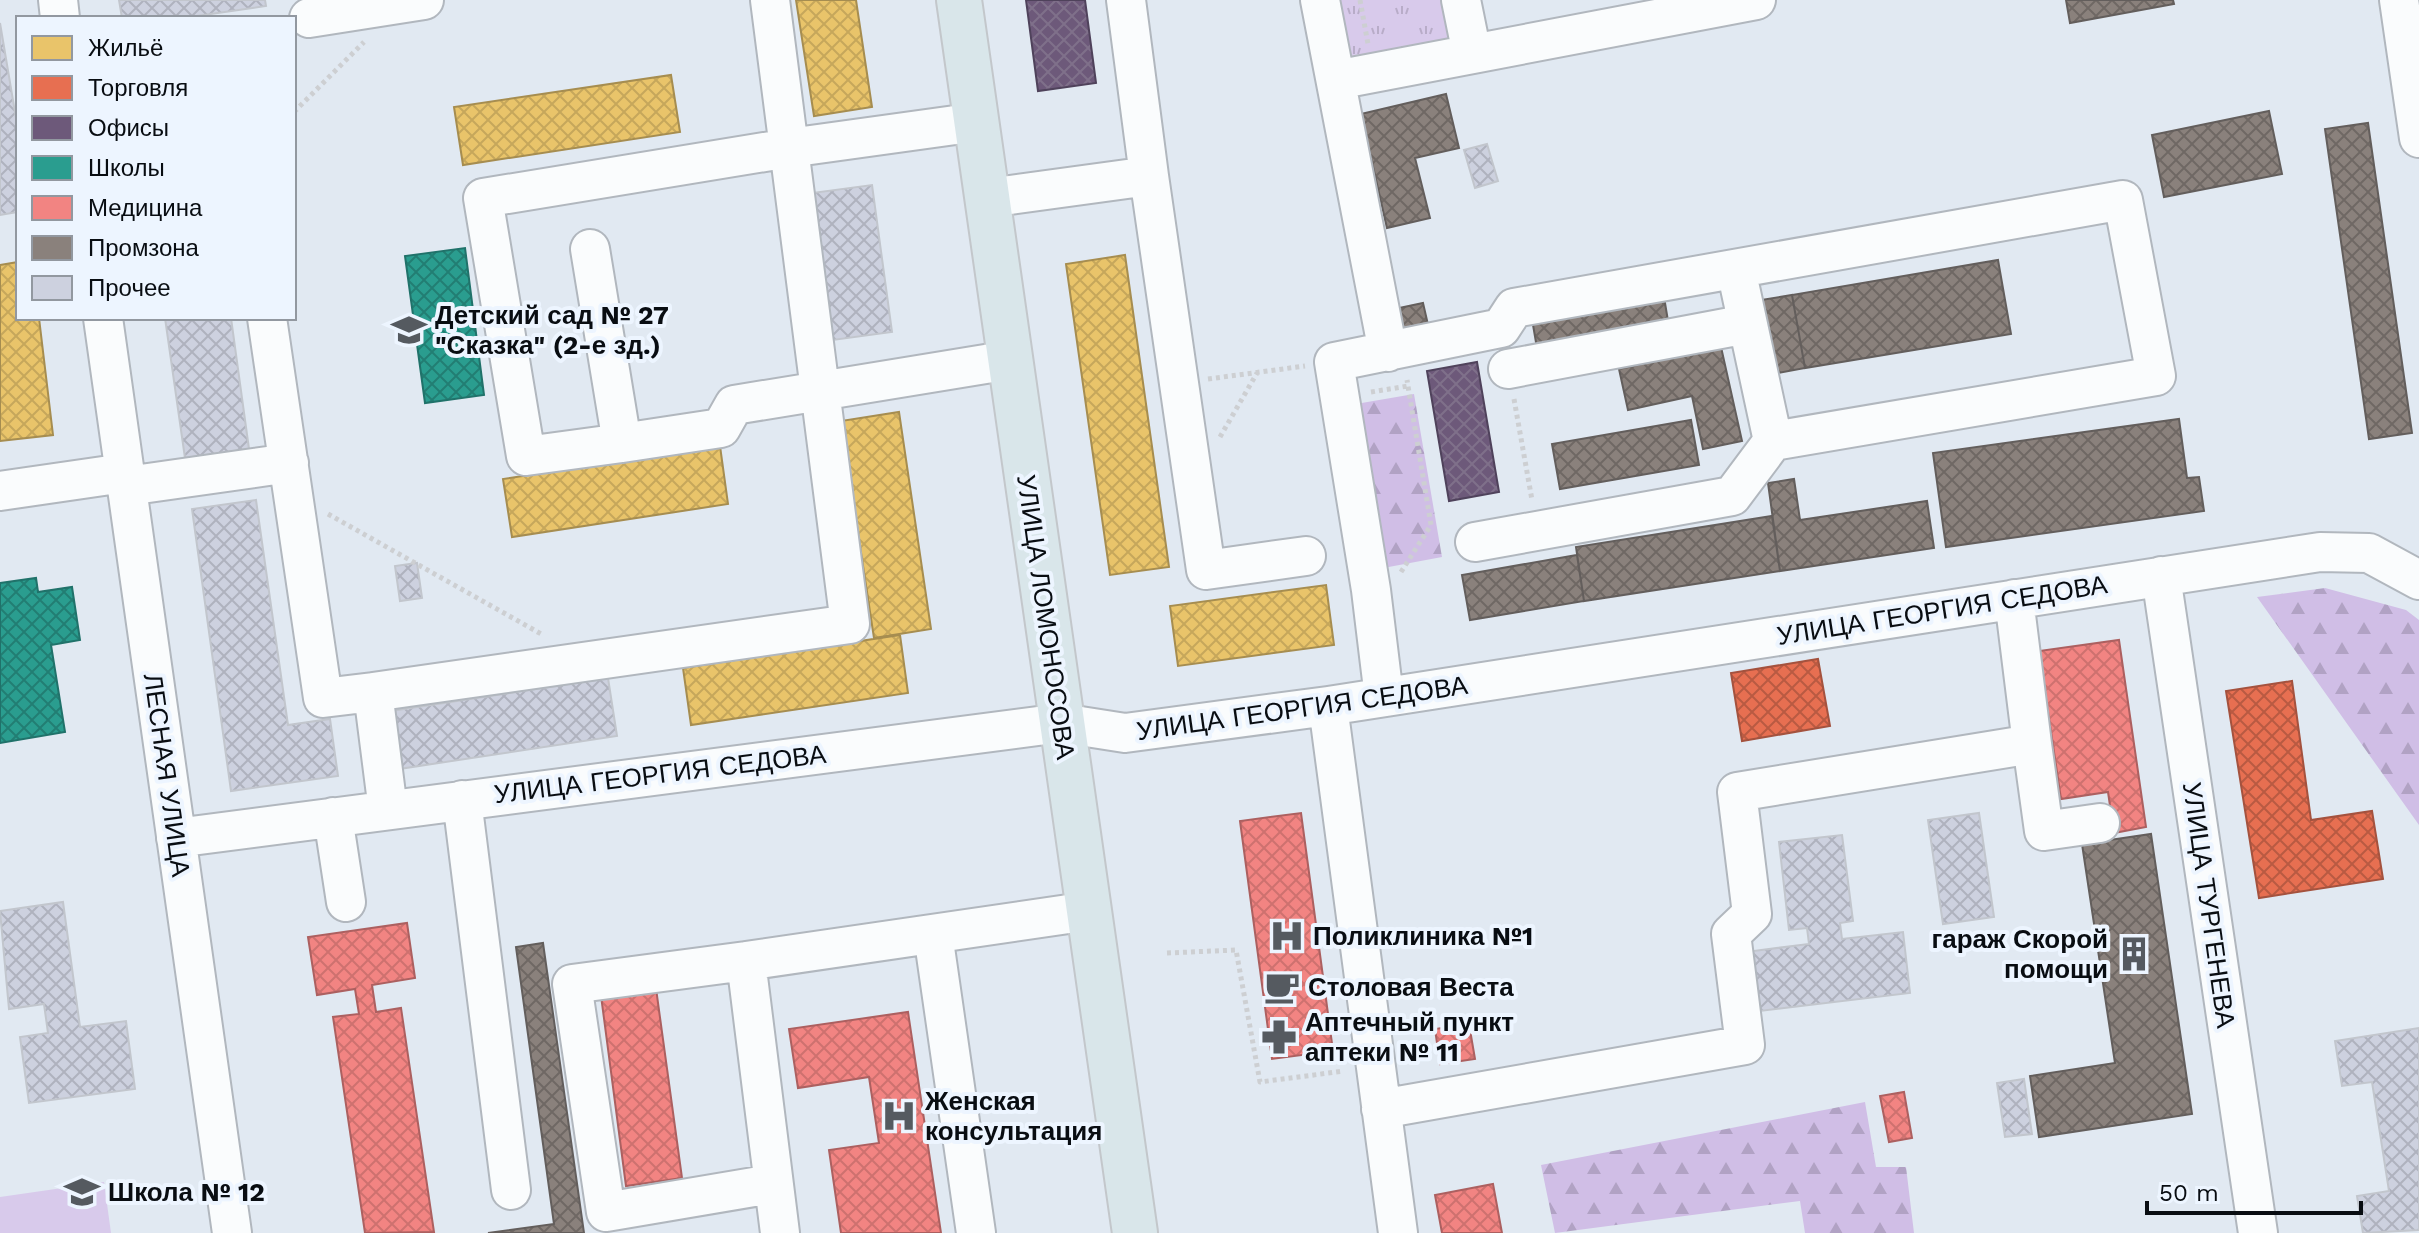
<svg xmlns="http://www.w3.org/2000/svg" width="2419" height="1233" viewBox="0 0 2419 1233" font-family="'Work Sans',sans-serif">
	<defs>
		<pattern id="grass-tufts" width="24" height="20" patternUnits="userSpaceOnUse" patternTransform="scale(2)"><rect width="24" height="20" fill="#d8caeb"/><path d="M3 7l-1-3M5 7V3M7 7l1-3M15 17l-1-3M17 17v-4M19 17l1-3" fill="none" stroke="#b8acc8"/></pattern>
		<pattern id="forest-firs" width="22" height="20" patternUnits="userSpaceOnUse" patternTransform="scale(2)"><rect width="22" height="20" fill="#d0bee6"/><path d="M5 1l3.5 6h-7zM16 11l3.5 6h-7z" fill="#b1a2c4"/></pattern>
		<pattern id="homes-cross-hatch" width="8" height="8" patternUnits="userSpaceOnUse" patternTransform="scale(2)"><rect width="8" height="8" fill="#e9c46a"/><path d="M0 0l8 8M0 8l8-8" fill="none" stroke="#c6a75b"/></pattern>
		<pattern id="shops-cross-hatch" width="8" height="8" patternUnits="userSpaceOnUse" patternTransform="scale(2)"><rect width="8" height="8" fill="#e76f51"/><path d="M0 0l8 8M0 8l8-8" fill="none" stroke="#b95a42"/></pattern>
		<pattern id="offices-cross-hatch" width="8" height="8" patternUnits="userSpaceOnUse" patternTransform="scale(2)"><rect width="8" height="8" fill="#6d597a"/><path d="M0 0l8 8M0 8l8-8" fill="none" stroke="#7f708a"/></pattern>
		<pattern id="schools-cross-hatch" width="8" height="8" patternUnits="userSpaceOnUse" patternTransform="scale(2)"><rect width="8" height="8" fill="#2a9d8f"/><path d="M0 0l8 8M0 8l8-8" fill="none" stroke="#227e73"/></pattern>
		<pattern id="health-cross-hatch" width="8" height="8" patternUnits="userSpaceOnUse" patternTransform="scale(2)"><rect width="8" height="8" fill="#f28482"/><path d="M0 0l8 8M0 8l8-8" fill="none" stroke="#ce716f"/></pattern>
		<pattern id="industry-cross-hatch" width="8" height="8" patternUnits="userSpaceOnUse" patternTransform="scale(2)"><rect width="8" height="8" fill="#8a817c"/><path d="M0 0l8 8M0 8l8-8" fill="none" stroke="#6f6864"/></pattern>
		<pattern id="building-cross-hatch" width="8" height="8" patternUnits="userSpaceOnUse" patternTransform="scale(2)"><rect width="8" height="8" fill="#cdd1df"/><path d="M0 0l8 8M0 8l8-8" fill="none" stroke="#afb2be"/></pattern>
	</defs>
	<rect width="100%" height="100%" fill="#e1e9f2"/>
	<path fill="url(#grass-tufts)" d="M1327 0H1446L1454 33 1442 55 1357 64 1335 43Z"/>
	<path fill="url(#forest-firs)" d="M1414 394 1442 557 1378 569 1350 405Z
		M2325 588 2406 610 2419 620V825L2257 597Z
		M1865 1102 1876 1167H1906L1914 1233H1805L1800 1201 1555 1233 1541 1165Z"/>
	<path fill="#d8caeb" d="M104 1182 111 1233H0V1197Z"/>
	<path fill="url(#homes-cross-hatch)" stroke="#a68d50" stroke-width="2" d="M796 0H856L872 107 814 116Z
		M671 75 680 132 463 165 454 107Z
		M1125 255 1169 567 1110 575 1066 264Z
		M18 262V318H39L53 435 0 441V265Z
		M899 412 931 629 874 638 841 421Z
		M720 446 728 504 512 537 503 479Z
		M1326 585 1334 645 1178 666 1170 606Z
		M900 635 908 693 691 725 683 668Z"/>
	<path fill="url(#shops-cross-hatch)" stroke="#a4523e" stroke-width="2" d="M1818 659 1830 726 1742 741 1731 673Z
		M2292 681 2311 820 2372 811 2383 879 2259 898 2226 691Z"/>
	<path fill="url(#offices-cross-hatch)" stroke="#4f425b" stroke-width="2" d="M1026 0H1085L1096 83 1038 91Z
		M1477 362 1499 492 1449 501 1427 371Z"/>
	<path fill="url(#schools-cross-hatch)" stroke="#20726a" stroke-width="2" d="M465 248 484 395 425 403 405 256Z
		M36 578 38 592 72 587 80 640 51 645 65 732 0 743V583Z"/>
	<path fill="url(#health-cross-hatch)" stroke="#ac6060" stroke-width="2" d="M2119 640 2146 827 2114 833 2108 792 2061 799 2039 651Z
		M1301 813 1333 1051 1272 1059 1240 821Z
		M407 923 415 978 372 985 376 1012 401 1008 434 1232 365 1233 333 1017 359 1014 355 989 317 995 308 937Z
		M655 981 682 1178 626 1186 600 988Z
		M908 1012 941 1233H841L829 1150 879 1143 869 1077 798 1088 789 1029Z
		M1469 1024 1475 1059 1440 1064 1435 1029Z
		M1904 1092 1912 1138 1889 1142 1880 1096Z
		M1493 1184 1502 1233H1442L1435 1195Z"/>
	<path fill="url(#industry-cross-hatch)" stroke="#635e5c" stroke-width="2" d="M2066 0H2173L2174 4 2070 23Z
		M1446 94 1459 148 1415 158 1430 218 1387 228 1361 114Z
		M2269 111 2282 174 2164 197 2152 135Z
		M2368 123 2412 433 2369 439 2325 129Z
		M1998 260 2011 334 1805 368 1792 295Z
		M1792 295 1805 368 1773 374 1761 300Z
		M1664 297 1669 327 1537 348 1532 319Z
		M1423 303 1429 329 1403 331 1399 308Z
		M1721 347 1742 441 1703 449 1692 396 1628 410 1619 369Z
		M2179 419 2187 478 2199 477 2204 511 1946 547 1933 453Z
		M1691 420 1699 465 1560 489 1552 444Z
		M1794 479 1800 520 1927 501 1934 548 1780 571 1768 483Z
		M1772 516 1780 571 1584 601 1576 547Z
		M1577 555 1584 601 1470 620 1462 575Z
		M2151 834 2192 1114 2039 1137 2030 1076 2115 1063 2082 844Z
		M543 943 584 1233H488L554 1224 516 947Z"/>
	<path fill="url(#building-cross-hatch)" stroke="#c2c6cd" stroke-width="2" d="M119 0H265L266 6 183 18H122Z
		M0 23 18 130V212L0 215Z
		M1487 144 1498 181 1475 188 1464 150Z
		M872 185 892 332 833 340 812 193Z
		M165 318H231L249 449 185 458Z
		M256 500 288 725 330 719 338 776 231 791 192 509Z
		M417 563 422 598 400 601 395 566Z
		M608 678 617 736 399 769 391 711Z
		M1979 813 1994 917 1943 924 1928 820Z
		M1842 835 1853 921 1840 923 1842 939 1903 932 1910 993 1760 1011 1753 951 1809 944 1807 928 1789 930 1779 842Z
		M63 902 80 1027 126 1021 135 1089 29 1103 20 1037 48 1033 44 1004 9 1009 0 911Z
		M2419 1028V1230L2363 1233 2357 1196 2389 1191 2372 1082 2342 1086 2335 1041Z
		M2024 1079 2032 1134 2005 1137 1997 1083Z"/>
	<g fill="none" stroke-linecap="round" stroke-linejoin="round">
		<g stroke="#b1b7be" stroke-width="42">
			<path id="minor" d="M58 0 60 18
				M1320 0 1388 352
				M1461 0 1472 54
				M2399 0 2419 138
				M309 18 424 0
				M1336 80 1756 0
				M1149 176 1206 570 1306 556
				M988 198 1149 176 1126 0
				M590 249 622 443 721 428 734 405 1010 360
				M1736 269 1773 441
				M103 318 232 1233
				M267 318 323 698 373 692
				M1508 369 1747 324
				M622 443 526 456 483 198 789 148 977 122
				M127 486 289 463
				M0 491 124 473
				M2161 576 2258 1233
				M1384 697 1371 590 1334 362 1501 328 1514 308 2123 200 2156 376 1773 441 1732 496 1475 542
				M1328 706 1398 1233
				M2032 744 2044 831 2100 823
				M462 800 511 1190
				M388 810 373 692 850 624 770 0
				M333 817 346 902
				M176 838 1061 723 1125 733 1328 706 2320 552 2369 553 2419 580
				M933 934 976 1233
				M746 961 572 984 606 1212 772 1184
				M1381 1109 1745 1045 1731 934 1752 914 1737 792 2032 744 2014 599
				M780 1233 746 961 1089 911"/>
		</g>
		<g stroke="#c3c7cb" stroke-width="48">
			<path id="major" d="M959 0 1135 1233"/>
		</g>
		<path stroke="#cdcfd2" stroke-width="5" stroke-dasharray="4 4" stroke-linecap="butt" d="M1360 0 1368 44
			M294 112 364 42
			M1208 379 1305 366
			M1371 392 1408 386
			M1514 399 1532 500
			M1220 437 1257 373
			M328 514 543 635
			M1401 572 1431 525 1407 380
			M1167 953 1236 950 1260 1082 1344 1071"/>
		<use href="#minor" stroke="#fafcfd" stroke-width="38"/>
		<use href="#major" stroke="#d9e6ea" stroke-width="44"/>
	</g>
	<defs>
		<g id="school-bare" transform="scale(2.76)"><path d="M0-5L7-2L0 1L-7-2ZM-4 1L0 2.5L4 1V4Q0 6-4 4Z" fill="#555a60" stroke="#edf5ff" stroke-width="2.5" paint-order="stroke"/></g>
		<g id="hospital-bare" transform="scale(2.76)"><path d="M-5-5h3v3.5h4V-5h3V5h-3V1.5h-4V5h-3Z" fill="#555a60" stroke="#edf5ff" stroke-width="2.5" paint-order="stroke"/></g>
		<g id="building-bare" transform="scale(2.76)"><path d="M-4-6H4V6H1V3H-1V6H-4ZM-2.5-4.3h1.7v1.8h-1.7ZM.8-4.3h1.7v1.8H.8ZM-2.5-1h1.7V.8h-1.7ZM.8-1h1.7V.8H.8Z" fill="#555a60" stroke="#edf5ff" stroke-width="2.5" paint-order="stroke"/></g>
		<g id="cafe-bare" transform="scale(2.76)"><path d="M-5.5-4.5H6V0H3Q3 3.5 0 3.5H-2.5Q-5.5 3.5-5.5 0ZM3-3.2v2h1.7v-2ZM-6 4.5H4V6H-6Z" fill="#555a60" stroke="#edf5ff" stroke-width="2.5" paint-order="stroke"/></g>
		<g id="pharmacy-bare" transform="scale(2.76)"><path d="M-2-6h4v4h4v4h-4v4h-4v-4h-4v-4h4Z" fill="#555a60" stroke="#edf5ff" stroke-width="2.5" paint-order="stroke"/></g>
	</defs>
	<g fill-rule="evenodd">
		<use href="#school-bare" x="409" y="330"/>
		<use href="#hospital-bare" x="1287" y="936"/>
		<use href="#building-bare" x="2134" y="954"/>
		<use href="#cafe-bare" x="1282" y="987"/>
		<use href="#pharmacy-bare" x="1279" y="1037"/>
		<use href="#hospital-bare" x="899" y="1116"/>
		<use href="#school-bare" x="82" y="1192"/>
	</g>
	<g text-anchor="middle" stroke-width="8" stroke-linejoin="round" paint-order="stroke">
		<g font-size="26" font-weight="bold" fill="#090d12" stroke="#edf5ff" text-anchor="start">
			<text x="435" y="324">Детский сад № 27<tspan x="435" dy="30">"Сказка" (2-е зд.)</tspan></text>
			<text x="1313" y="945">Поликлиника №1</text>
			<text x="2108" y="948" text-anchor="end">гараж Скорой<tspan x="2108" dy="30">помощи</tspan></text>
			<text x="1308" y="996">Столовая Веста</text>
			<text x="1305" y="1031">Аптечный пункт<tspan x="1305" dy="30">аптеки № 11</tspan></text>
			<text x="925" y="1110">Женская<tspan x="925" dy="30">консультация</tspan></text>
			<text x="108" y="1201">Школа № 12</text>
		</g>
		<g font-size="26" fill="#090d12" stroke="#edf5ff">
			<text transform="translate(1942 610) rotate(-9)" y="9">УЛИЦА ГЕОРГИЯ СЕДОВА</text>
			<text transform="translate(1046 617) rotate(82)" y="9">УЛИЦА ЛОМОНОСОВА</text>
			<text transform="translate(1302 708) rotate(-8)" y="9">УЛИЦА ГЕОРГИЯ СЕДОВА</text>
			<text transform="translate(660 774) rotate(-7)" y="9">УЛИЦА ГЕОРГИЯ СЕДОВА</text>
			<text transform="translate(167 775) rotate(82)" y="9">ЛЕСНАЯ УЛИЦА</text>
			<text transform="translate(2209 905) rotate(82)" y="9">УЛИЦА ТУРГЕНЕВА</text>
		</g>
	</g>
	<rect x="16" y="16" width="280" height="304" fill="#edf5ff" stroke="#9298a0" stroke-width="2"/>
	<rect x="32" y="36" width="40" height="24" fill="#e9c46a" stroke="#9298a0" stroke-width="2"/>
	<text x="88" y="56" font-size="24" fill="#090d12">Жильё</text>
	<rect x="32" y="76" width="40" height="24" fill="#e76f51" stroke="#9298a0" stroke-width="2"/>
	<text x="88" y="96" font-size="24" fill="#090d12">Торговля</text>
	<rect x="32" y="116" width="40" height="24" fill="#6d597a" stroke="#9298a0" stroke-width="2"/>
	<text x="88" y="136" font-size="24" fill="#090d12">Офисы</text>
	<rect x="32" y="156" width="40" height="24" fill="#2a9d8f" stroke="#9298a0" stroke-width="2"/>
	<text x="88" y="176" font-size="24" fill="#090d12">Школы</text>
	<rect x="32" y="196" width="40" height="24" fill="#f28482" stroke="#9298a0" stroke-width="2"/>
	<text x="88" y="216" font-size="24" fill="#090d12">Медицина</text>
	<rect x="32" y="236" width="40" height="24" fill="#8a817c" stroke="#9298a0" stroke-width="2"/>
	<text x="88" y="256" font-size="24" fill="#090d12">Промзона</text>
	<rect x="32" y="276" width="40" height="24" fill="#cdd1df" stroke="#9298a0" stroke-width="2"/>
	<text x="88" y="296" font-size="24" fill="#090d12">Прочее</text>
	<path d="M2147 1201v12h214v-12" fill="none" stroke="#090d12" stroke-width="4"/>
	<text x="2159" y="1201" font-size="24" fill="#090d12" stroke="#edf5ff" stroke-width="6" paint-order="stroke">50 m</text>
</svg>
